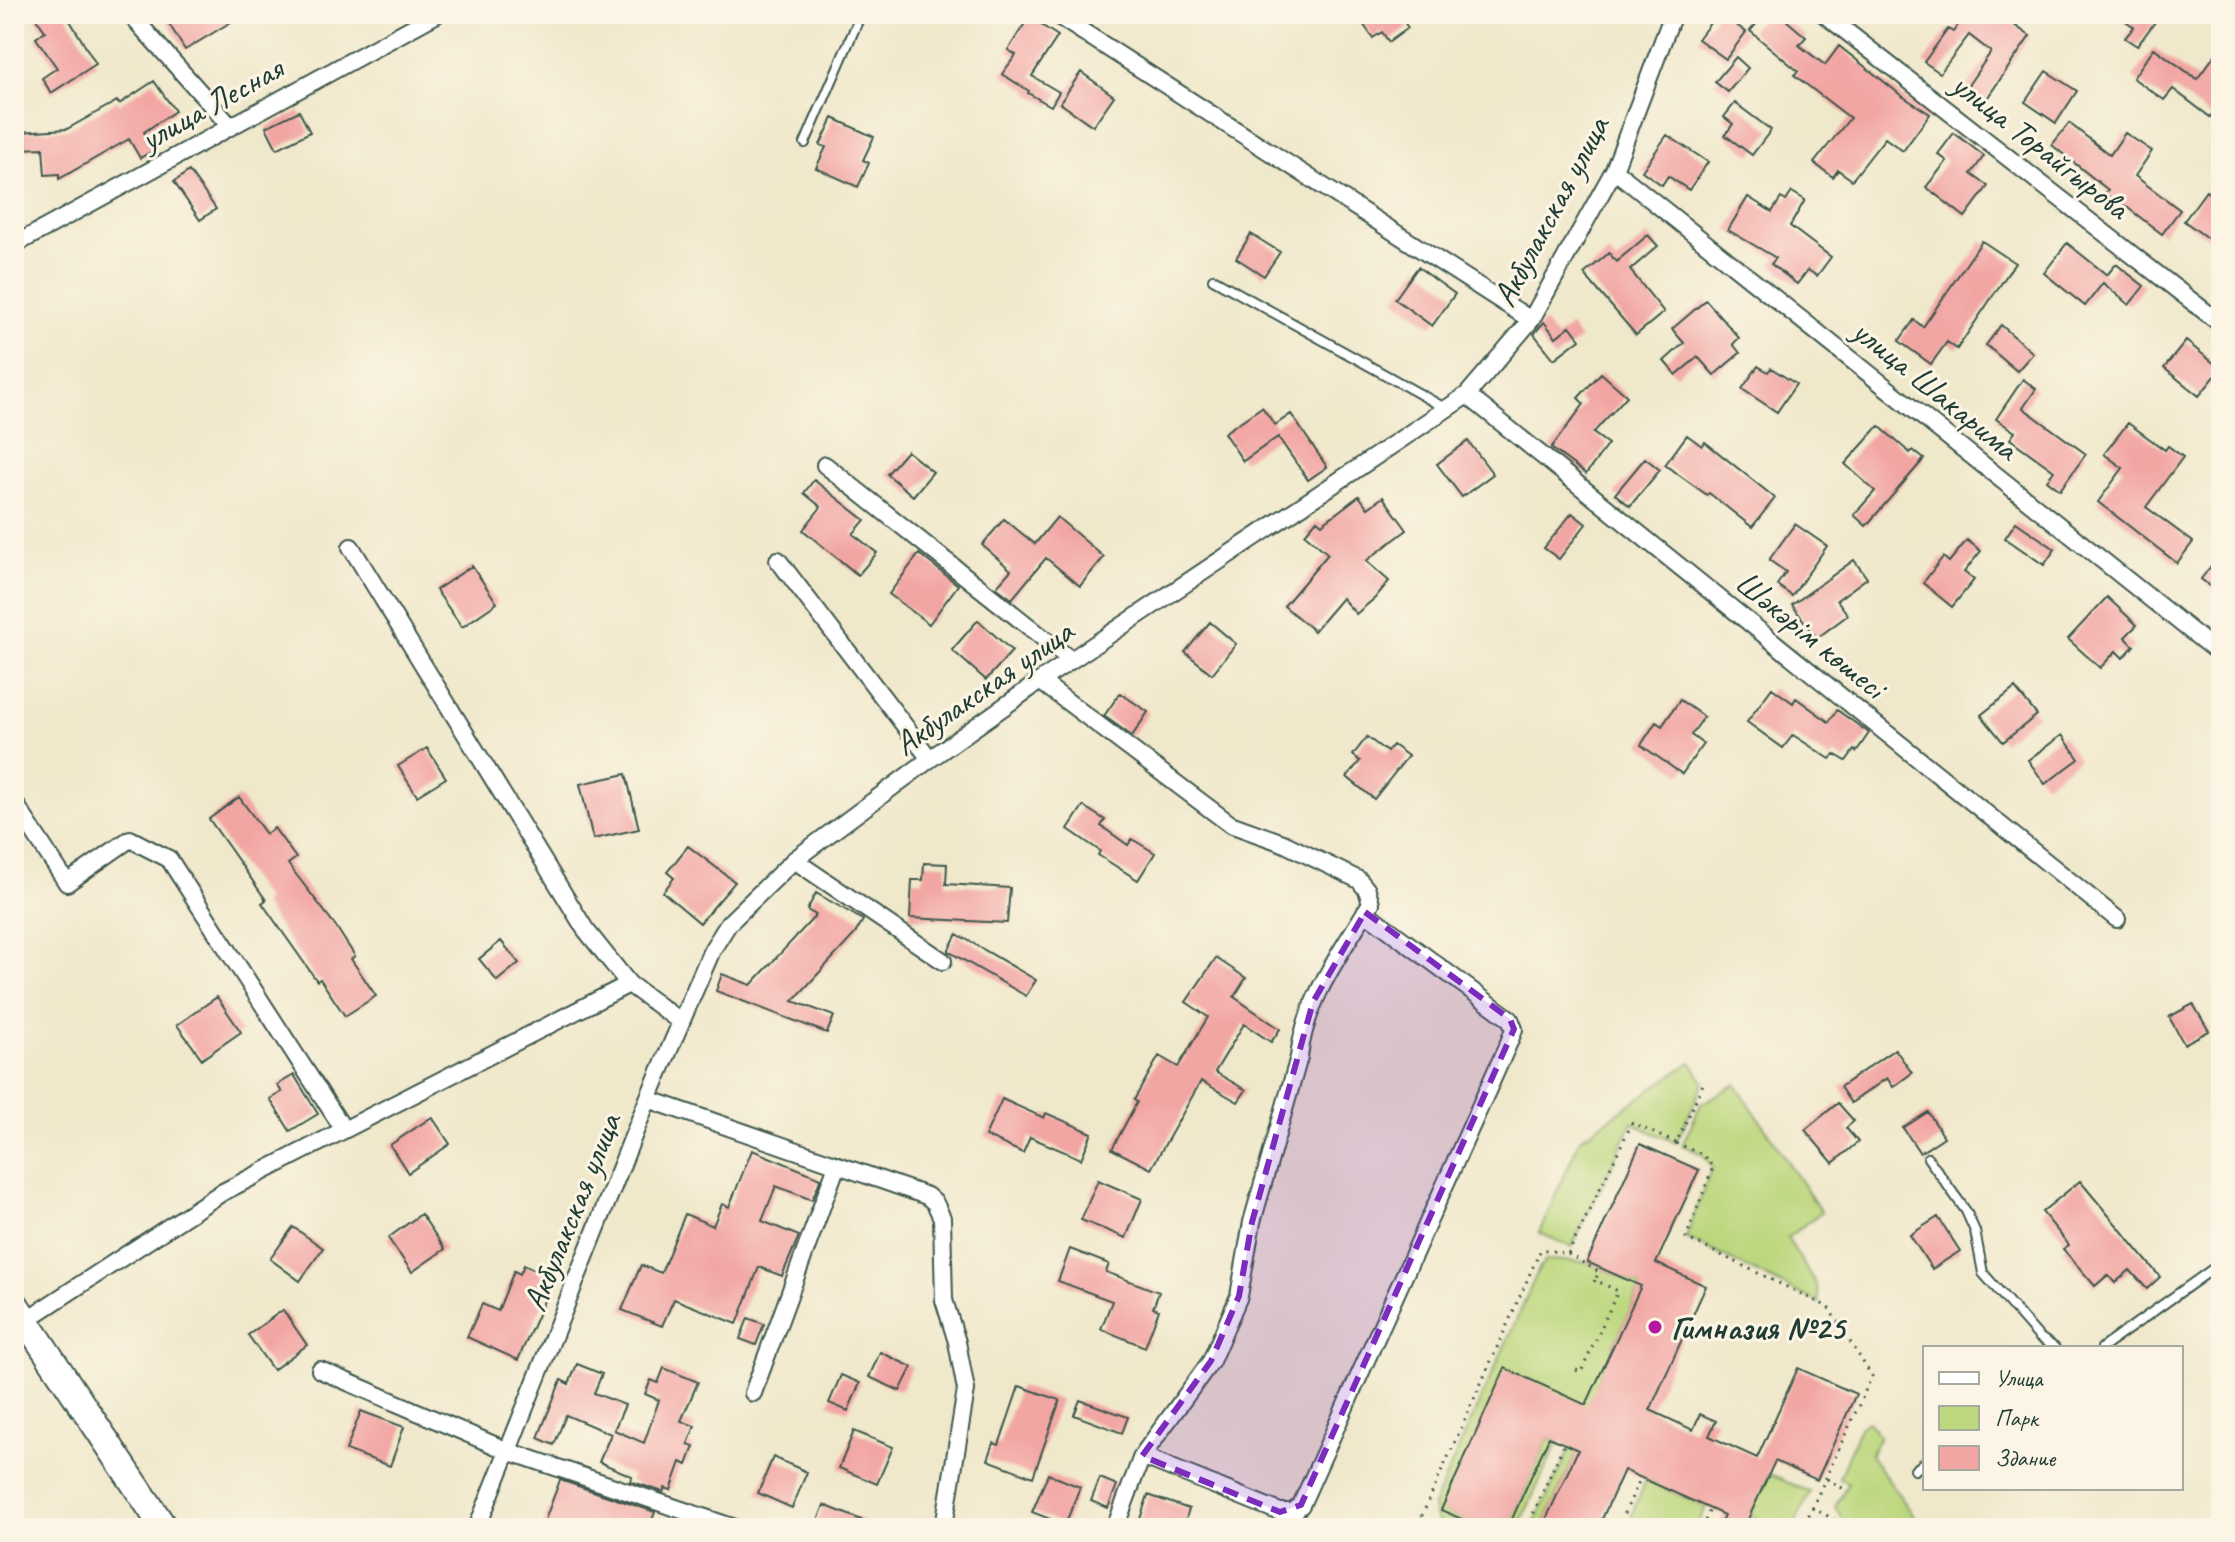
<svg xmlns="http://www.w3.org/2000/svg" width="2235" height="1542" viewBox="0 0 2235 1542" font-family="Caveat,sans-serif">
	<rect width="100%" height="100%" fill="#fcf5e5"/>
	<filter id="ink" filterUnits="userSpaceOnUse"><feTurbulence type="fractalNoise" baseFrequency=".0125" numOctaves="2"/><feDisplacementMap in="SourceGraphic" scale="16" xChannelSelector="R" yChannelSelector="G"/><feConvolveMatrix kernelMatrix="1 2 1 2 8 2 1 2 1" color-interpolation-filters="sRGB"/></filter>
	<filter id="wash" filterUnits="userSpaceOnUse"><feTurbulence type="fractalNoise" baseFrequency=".006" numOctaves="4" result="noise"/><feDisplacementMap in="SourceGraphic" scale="32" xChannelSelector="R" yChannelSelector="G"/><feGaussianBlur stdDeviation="1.8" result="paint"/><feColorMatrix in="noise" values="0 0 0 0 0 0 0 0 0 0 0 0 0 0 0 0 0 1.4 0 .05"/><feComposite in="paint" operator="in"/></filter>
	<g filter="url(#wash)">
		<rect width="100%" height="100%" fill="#f0e8cb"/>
		<path fill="#bcd77d" stroke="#6e8a58" stroke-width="2" d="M1691 1062 1704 1082 1676 1143 1632 1123 1572 1247 1539 1233 1580 1139Z
			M1736 1084 1821 1212 1787 1238 1817 1286 1819 1303 1686 1238 1712 1167 1702 1154 1682 1145 1701 1104Z
			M1546 1260 1587 1262 1641 1286 1596 1385 1624 1430 1565 1403 1442 1510 1473 1524 1472 1528C1454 1528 1434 1529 1433 1506L1539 1269Z
			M1868 1421 1880 1436 1870 1455 1923 1528H1849L1835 1507 1848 1483 1839 1478 1860 1426Z
			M1549 1437 1558 1442 1518 1528H1508Z
			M1571 1447 1578 1450 1542 1528H1532Z
			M1768 1474 1810 1492 1793 1528H1779L1750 1515Z
			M1646 1480 1706 1507 1696 1528H1626Z"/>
		<g id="blocks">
			<path fill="#f2a6a4" d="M33 14H66L96 64 51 93 42 78 57 68 36 38 45 31Z
				M163 14H244L185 50Z
				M1356 14H1399L1408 28 1389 42 1382 32 1373 38Z
				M1717 14H1721L1746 32 1726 59 1698 39Z
				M1765 14H1779L1806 37 1799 45 1825 65 1839 46 1902 96 1930 114 1903 151 1885 138 1852 180 1838 170 1833 177 1814 163 1850 118 1794 75 1798 71 1750 31Z
				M1966 14H2012L2007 20 2030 36 1981 107 1962 94 1991 52 1969 35 1940 73 1924 62 1948 29 1953 32Z
				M2116 14H2161L2137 46 2125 38 2134 27Z
				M1029 17 1058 36 1032 76 1059 92 1051 106 1028 93 1029 91 1002 74 1016 55 1008 50Z
				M2221 47V102L2210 117 2173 89 2164 100 2133 78 2154 48 2197 79Z
				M1736 57 1748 68 1728 92 1715 82Z
				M2046 71 2077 91 2056 123 2025 102Z
				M1081 72 1114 96 1093 126 1060 103Z
				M154 81 175 111 144 132 155 150 140 158 129 139 59 179V174L45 175 43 148 21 149 20 132 67 129 117 101 119 104Z
				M1735 103 1771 130 1752 155 1725 135 1733 124 1724 117Z
				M299 111 310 132 277 149 266 127Z
				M833 118 874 137 863 160 869 163 858 187 816 168 826 147 820 145Z
				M2069 123 2110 155 2125 133 2152 151 2135 176 2180 210 2162 234 2124 205 2122 207 2105 194 2108 190 2052 145Z
				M1954 133 1984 156 1971 174 1988 186 1965 217 1926 187 1947 161 1938 154Z
				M1667 135 1708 162 1689 190 1668 176 1662 185 1642 171Z
				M189 171 216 209 200 220 174 182Z
				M2206 191 2221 202V248L2184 221Z
				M1792 192 1805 200 1790 226 1831 257 1817 276 1808 270 1797 284 1771 264 1776 258 1728 230 1748 197 1772 212 1781 198 1786 201Z
				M1251 234 1280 252 1264 276 1236 258Z
				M1648 235 1658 246 1630 270 1664 312 1636 335 1584 274 1609 253 1616 262Z
				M1982 241 2015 263 1957 349 1947 342 1931 364 1899 341 1914 320 1923 327Z
				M2067 243 2107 275 2116 264 2144 286 2129 305 2103 283 2085 306 2044 273Z
				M1418 267 1455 294 1432 326 1395 299Z
				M1706 300 1739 338 1733 344 1740 353 1714 375 1698 357 1676 375 1664 361 1684 343 1672 329Z
				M1544 322 1556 337 1570 326 1580 339 1554 359 1534 334Z
				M2001 325 2033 353 2017 371 1986 345Z
				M2186 341 2221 369 2199 396 2164 368Z
				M1758 366 1768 372 1771 368 1796 384 1777 412 1742 389Z
				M1601 373 1627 396 1593 433 1608 444 1586 474 1551 448 1584 404 1578 398Z
				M2023 379 2036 389 2023 408 2086 454 2060 490 2047 480 2054 471 2010 439 2015 432 1996 419Z
				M1262 407 1275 425 1291 414 1327 467 1308 480 1278 437 1243 461 1224 433Z
				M2128 423 2165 450 2168 446 2183 457 2146 507 2193 542 2177 563 2098 502 2123 468 2104 454Z
				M1879 426 1910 453 1913 450 1924 459 1866 526 1854 515 1875 491 1845 464Z
				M1687 435 1702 446 1705 442 1775 498 1752 527 1709 493 1707 495 1665 465Z
				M1468 441 1493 474 1462 497 1437 464Z
				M907 451 933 472 913 496 887 474Z
				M1645 458 1660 470 1630 506 1615 494Z
				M814 480 865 520 853 534 877 553 858 575 803 530 821 507 804 493Z
				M1359 496 1368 508 1383 497 1407 530 1366 561 1389 581 1375 598 1356 614 1342 598 1314 631 1284 606 1328 554 1305 534 1317 520 1322 524Z
				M1572 513 1586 524 1559 559 1544 548Z
				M1057 517 1104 557 1080 586 1046 558 1012 599 996 587 1011 570 982 545 1004 519 1035 544Z
				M2016 522 2055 549 2044 565 2005 538Z
				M1795 524 1827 546 1792 596 1777 585 1786 572 1769 560Z
				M1967 540 1981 551 1964 572 1974 580 1952 607 1923 583 1943 557 1949 562Z
				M2221 553V595L2201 579Z
				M919 554 958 585 929 624 889 594Z
				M1854 560 1867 578 1837 600 1848 615 1817 638 1792 605Z
				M472 566 497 603 462 627 436 590Z
				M2107 597 2137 625 2125 637 2134 646 2123 658 2116 651 2100 668 2068 639Z
				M978 620 1012 651 986 680 952 650Z
				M1210 622 1236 644 1212 674 1185 652Z
				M1772 688 1793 703 1796 698 1829 722 1837 710 1869 733 1856 752 1854 750 1846 761 1834 754 1830 759 1793 735 1783 748 1747 722Z
				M2015 688 2037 715 2003 742 1981 715Z
				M1120 693 1148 712 1132 736 1104 716Z
				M1680 700 1704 717 1691 735 1703 744 1682 774 1641 745 1656 722 1662 726Z
				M2062 735 2079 759 2045 784 2028 760Z
				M1367 737 1387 752 1393 745 1408 756 1374 799 1347 777 1360 761 1353 755Z
				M427 748 446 778 417 796 398 766Z
				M626 774 639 829 593 839 580 784Z
				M239 797 266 834 274 828 296 858 288 864 335 925 355 956 351 959 376 996 345 1016 320 979 317 981 262 903 266 900 209 819Z
				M1083 806 1105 820 1101 826 1128 845 1132 839 1155 853 1138 880 1098 855 1100 851 1068 829Z
				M688 846 735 882 700 923 663 892 674 878 667 872Z
				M924 863 947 864 946 884 1010 888 1007 923 910 918 912 880H923Z
				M816 893 863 920 855 934 793 1001 834 1016 827 1033 716 991 722 974 751 985 816 915 807 910Z
				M957 934 1036 980 1026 996 948 951Z
				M501 941 519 963 497 981 479 959Z
				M1216 958 1246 978 1234 997 1280 1029 1271 1042 1244 1024 1215 1072 1246 1090 1238 1102 1201 1081 1151 1169 1112 1149 1137 1102 1134 1100 1159 1056 1178 1067 1208 1017 1186 1002Z
				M217 997 241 1032 202 1059 177 1025Z
				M2193 1004 2209 1031 2184 1044 2169 1017Z
				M1895 1049 1912 1073 1893 1087 1887 1078 1851 1103 1840 1087Z
				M294 1075 318 1114 290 1131 270 1099 282 1092 277 1085Z
				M1002 1099 1044 1118 1046 1113 1092 1133 1081 1159 1030 1137 1023 1153 985 1136Z
				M1838 1103 1854 1121 1846 1128 1858 1142 1833 1163 1805 1130Z
				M1928 1112 1944 1137 1920 1153 1903 1128Z
				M432 1117 450 1144 408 1173 390 1145Z
				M1640 1144 1699 1170 1656 1263 1706 1286 1650 1410 1693 1430 1700 1414 1716 1421 1709 1436 1757 1458 1798 1368 1856 1394 1817 1480 1775 1461 1744 1528H1718L1724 1515 1624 1470 1598 1528H1542L1578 1450 1549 1437 1508 1528H1482L1441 1510 1505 1368 1586 1405 1641 1286 1587 1262Z
				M752 1150 821 1178 812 1200 776 1186 762 1221 799 1236 782 1276 759 1267 737 1324 674 1299 662 1326 622 1310 641 1265 661 1273 685 1214 713 1226 722 1204 729 1207Z
				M1098 1180 1142 1199 1126 1238 1081 1220Z
				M2080 1181 2160 1277 2147 1289 2130 1270 2115 1283 2108 1275 2095 1286 2063 1249 2069 1245 2042 1212Z
				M421 1214 445 1249 412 1272 388 1238Z
				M1938 1217 1960 1251 1932 1269 1910 1235Z
				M293 1227 323 1248 300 1281 270 1259Z
				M1070 1249 1109 1264 1106 1272 1159 1292 1153 1308 1159 1310 1145 1347 1101 1329 1112 1301 1058 1281Z
				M524 1265 554 1278 518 1360 467 1337 482 1304 498 1311 514 1271 520 1274Z
				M283 1310 307 1345 273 1370 248 1335Z
				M748 1318 764 1324 756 1345 740 1339Z
				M880 1352 912 1367 900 1391 869 1377Z
				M577 1364 602 1374 594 1393 625 1405 614 1430 644 1443 659 1400 645 1394 651 1380 658 1383 664 1368 698 1382 681 1421 695 1426 688 1444 694 1446 687 1465 681 1462 671 1490 665 1488 663 1492 630 1481 632 1476 599 1462 611 1434 566 1415 554 1445 538 1438 561 1380 569 1384Z
				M841 1375 860 1383 848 1411 829 1403Z
				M1019 1386 1060 1400 1033 1477 988 1460 994 1443 999 1445Z
				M1080 1400 1128 1417 1122 1433 1074 1415Z
				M361 1411 404 1427 390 1466 346 1450Z
				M854 1431 893 1447 877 1484 839 1468Z
				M773 1457 807 1472 792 1508 758 1493Z
				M1048 1474 1080 1487 1065 1525 1032 1512Z
				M1100 1478 1117 1485 1108 1508 1091 1501Z
				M560 1480 655 1512 649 1528H542Z
				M1148 1495 1189 1509 1183 1528H1137Z
				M824 1505 879 1527V1528H815Z"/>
		</g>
	</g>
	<g filter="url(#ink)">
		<use href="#blocks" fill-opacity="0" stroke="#3e574b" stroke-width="2"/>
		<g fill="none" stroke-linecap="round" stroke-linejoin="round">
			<g stroke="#3e574b" stroke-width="12">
				<path id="lane" d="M805 143 861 14
					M1213 279 1445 408
					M1928 1158 1966 1211 1975 1231 1983 1273 2039 1337 2055 1348
					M2102 1348 2221 1263
					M1915 1470 1925 1462"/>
			</g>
			<g stroke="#3e574b" stroke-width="20">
				<path id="street" d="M130 14 230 126
					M1824 14 2221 324
					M1060 17 1531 320
					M1614 170 2221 655
					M14 245 437 14
					M1467 395 2117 919
					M825 465 1071 660
					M351 547 585 929 629 984 681 1022
					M778 560 930 759
					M1040 681 1230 824 1283 843 1359 880 1367 890 1371 903C1342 951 1305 1000 1299 1057L1252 1222 1239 1296 1211 1361 1142 1456 1115 1528
					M14 802 67 883 130 839 169 859 344 1130
					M794 860 943 961
					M648 1099 927 1196 935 1203 942 1218 944 1300 957 1342 966 1390 945 1520 946 1528
					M14 1328 221 1193 629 984
					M320 1370 508 1451 735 1528
					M753 1393 837 1165
					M1142 1456 1280 1512H1293L1301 1505 1510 1040 1514 1029 1510 1019 1365 912
					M477 1528 648 1099 712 950 729 923 794 860 930 759 1040 681 1467 395 1531 320 1614 170 1673 14"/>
			</g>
			<g stroke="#3e574b" stroke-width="30">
				<path id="primary" d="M14 1303 164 1528"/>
			</g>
			<path stroke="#3e574b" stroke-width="3" stroke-dasharray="2 6" stroke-linecap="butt" d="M1676 1143 1702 1154 1713 1167 1686 1238 1828 1307 1872 1376 1803 1528
				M1568 1254 1599 1272 1595 1280
				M1576 1370 1581 1372 1618 1291 1595 1280 1592 1287
				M1827 1479 1844 1489
				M1812 1508 1834 1519 1840 1528
				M1438 1528 1420 1520 1541 1249 1568 1254 1632 1123 1676 1143 1704 1082
				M1479 1528V1527
				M1527 1528 1564 1444
				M1618 1528 1641 1477
				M1702 1528 1710 1509"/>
			<use href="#lane" stroke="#fff" stroke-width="8"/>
			<use href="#street" stroke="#fff" stroke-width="16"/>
			<use href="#primary" stroke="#fff" stroke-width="26"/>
		</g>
	</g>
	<path fill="#7b2cbf" fill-opacity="0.2" stroke="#7b2cbf" stroke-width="6" stroke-dasharray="16 10" stroke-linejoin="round" d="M1365 912 1510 1019 1514 1029 1301 1505 1280 1512 1142 1456 1211 1361 1239 1296 1252 1222 1313 1002Z"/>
	<circle fill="#b5179e" stroke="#fcf5e5" stroke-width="3" cx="1655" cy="1327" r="8"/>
	<g text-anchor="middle" stroke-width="6" stroke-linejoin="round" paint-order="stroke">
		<g font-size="34" fill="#1f3d34" stroke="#fcf5e5">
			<text transform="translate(211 103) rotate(-29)" y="12">улица Лесная</text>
			<text transform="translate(2041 145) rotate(38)" y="12">улица Торайгырова</text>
			<text transform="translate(1550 211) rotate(-62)" y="12">Акбулакская улица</text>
			<text transform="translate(1936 389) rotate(39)" y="12">улица Шакарима</text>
			<text transform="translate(1811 634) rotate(39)" y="12">Шәкәрім көшесі</text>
			<text transform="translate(983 687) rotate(-35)" y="12">Акбулакская улица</text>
			<text transform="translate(571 1212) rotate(-68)" y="12">Акбулакская улица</text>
		</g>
		<g font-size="34" font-weight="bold" fill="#1f3d34" stroke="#fcf5e5" text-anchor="start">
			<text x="1671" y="1339">Гимназия №25</text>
		</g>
	</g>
	<rect width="2235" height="1542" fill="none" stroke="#fcf5e5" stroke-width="48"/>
	<rect x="1923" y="1346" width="260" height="144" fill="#fcf5e5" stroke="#a4ab9e" stroke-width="2"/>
	<rect x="1939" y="1372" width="40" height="12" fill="#ffffff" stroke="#a4ab9e" stroke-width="2"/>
	<text x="1995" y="1386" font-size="24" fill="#1f3d34">Улица</text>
	<rect x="1939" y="1406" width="40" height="24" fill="#bcd77d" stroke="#a4ab9e" stroke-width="2"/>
	<text x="1995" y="1426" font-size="24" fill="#1f3d34">Парк</text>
	<rect x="1939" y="1446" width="40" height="24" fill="#f2a6a4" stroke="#a4ab9e" stroke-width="2"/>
	<text x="1995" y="1466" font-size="24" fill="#1f3d34">Здание</text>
</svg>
